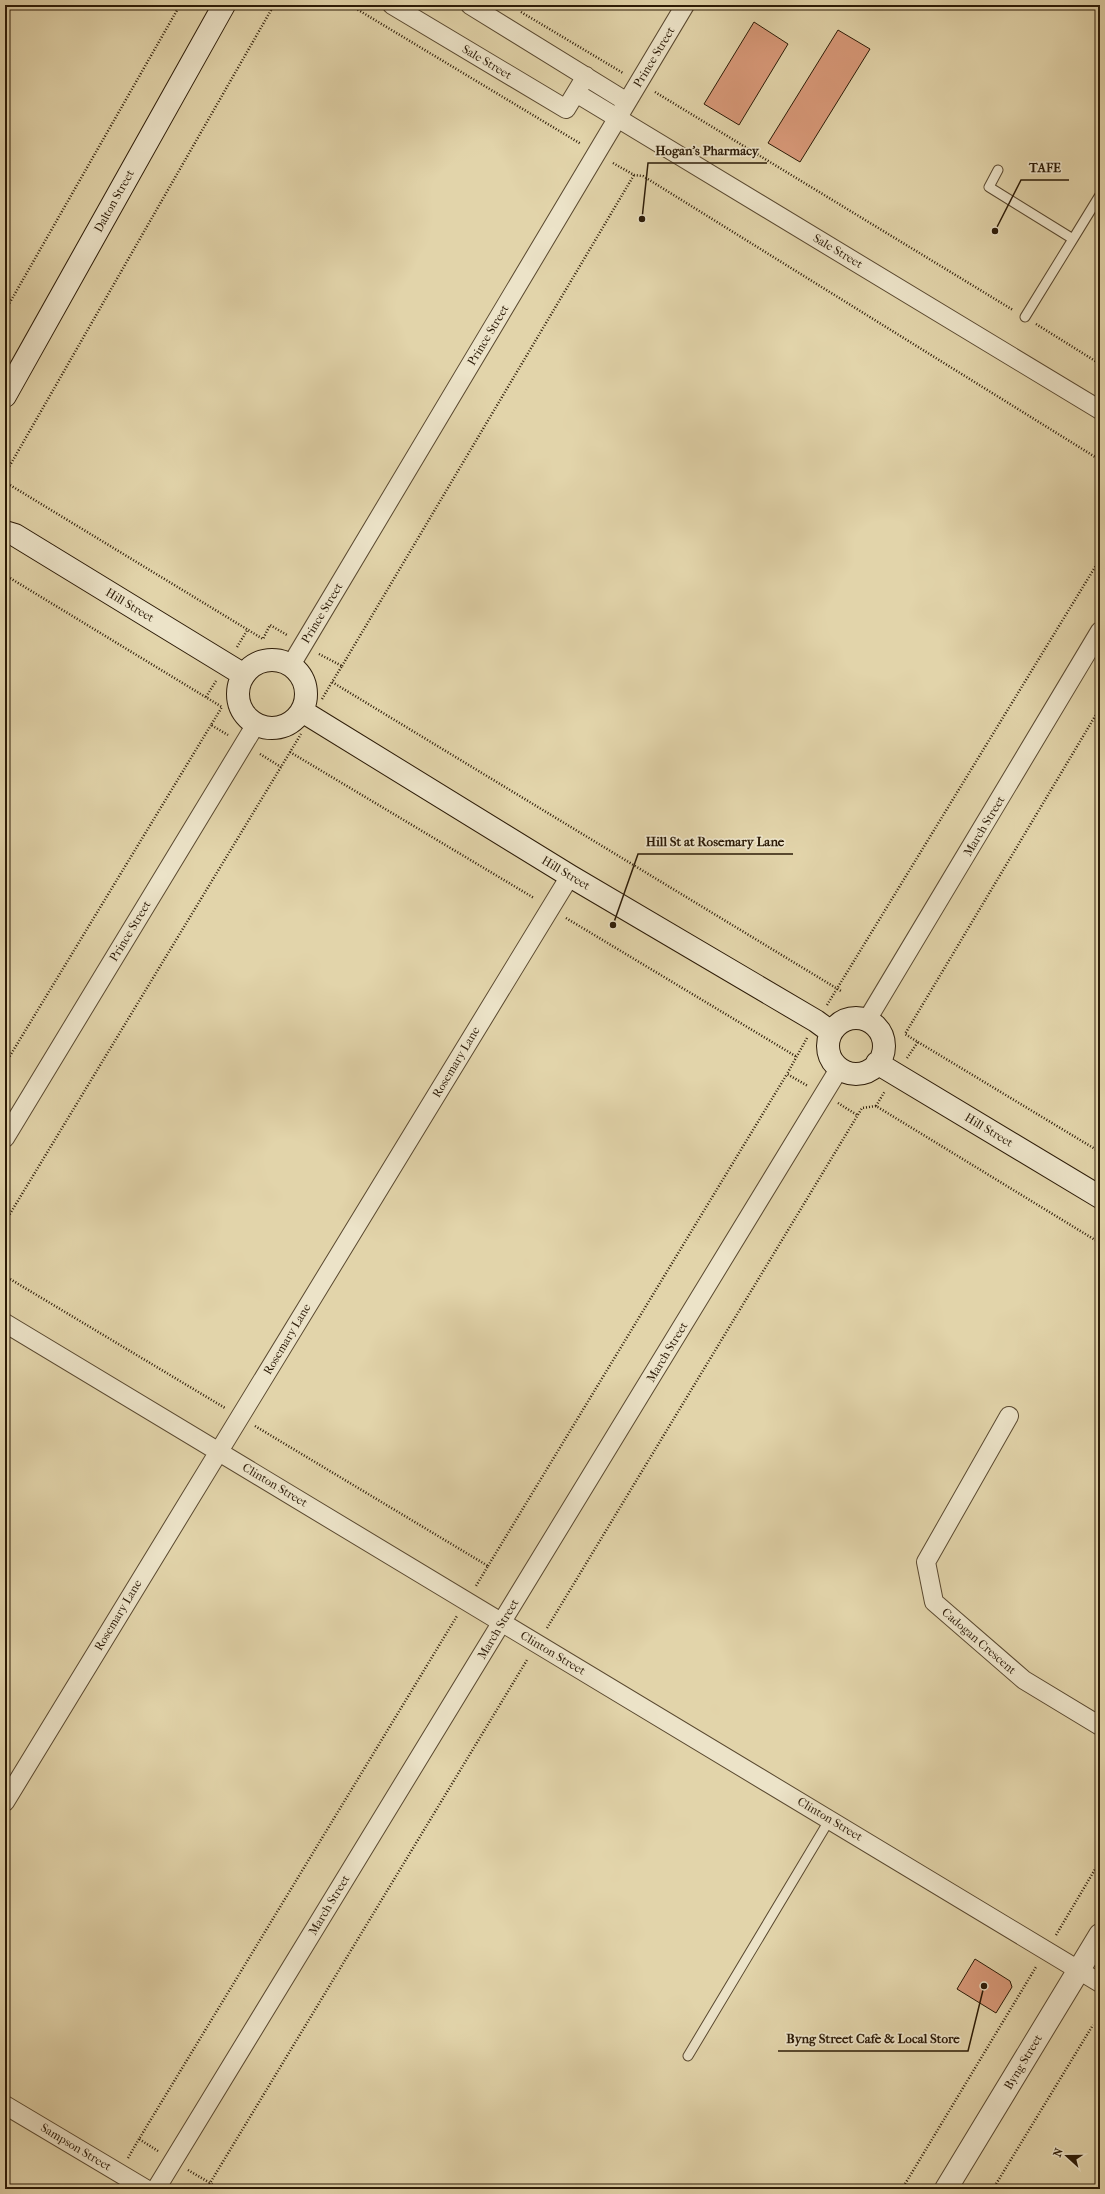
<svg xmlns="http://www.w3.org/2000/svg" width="1105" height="2194" viewBox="0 0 1105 2194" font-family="'IM FELL French Canon',serif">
	<rect width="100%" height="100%" fill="#e2d4aa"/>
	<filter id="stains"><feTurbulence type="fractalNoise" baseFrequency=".005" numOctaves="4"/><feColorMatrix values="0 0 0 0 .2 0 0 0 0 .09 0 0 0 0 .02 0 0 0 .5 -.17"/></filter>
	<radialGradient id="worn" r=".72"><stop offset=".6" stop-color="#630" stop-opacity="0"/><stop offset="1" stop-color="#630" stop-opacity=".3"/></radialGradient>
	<path fill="#d89979" stroke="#2c1b07" d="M754 22 788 44 739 125 704 104Z
		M838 30 870 49 800 162 768 143Z
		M975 1959 1010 1981 1012 1987 996 2013 957 1989Z"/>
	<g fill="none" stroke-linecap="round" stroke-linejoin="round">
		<g stroke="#5a4930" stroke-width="11">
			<path id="service" d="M998 170 989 187 1073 239 1025 317
				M1073 239 1100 195
				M688 2056 830 1819"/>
		</g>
		<g stroke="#5a4930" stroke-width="20">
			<path id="minor" d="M392 5 566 109 586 76
				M470 5 627 102
				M576 93 1100 410
				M291 665 685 5
				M867 1020 1100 631
				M5 1138 256 724
				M5 1323 1100 1983
				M1009 1416 926 1562 934 1602 1024 1680 1100 1726
				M5 1802 570 876
				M5 2105 146 2189
				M156 2189 839 1069"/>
		</g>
		<g stroke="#5a4930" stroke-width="24">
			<path id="tertiary" d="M946 2189 1100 1935"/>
		</g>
		<g stroke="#2c1b07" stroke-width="24">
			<path id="secondary" d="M5 396 224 5
				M5 532 15 535 244 675
				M238 694a34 34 0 1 1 68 0a34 34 0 1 1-68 0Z
				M302 711 570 876 816 1021 831 1032
				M828 1046a28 28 0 1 1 56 0a28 28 0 1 1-56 0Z
				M877 1063 1100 1197"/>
		</g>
		<path stroke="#2c1b07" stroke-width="2.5" stroke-dasharray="1 2" stroke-linecap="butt" d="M350 5 581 144
			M521 12 623 73
			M655 92 1013 310
			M613 163 634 175 643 176 1100 460
			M5 311 180 5
			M1036 324 1100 364
			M5 474 274 5
			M5 482 263 639 270 625 287 635
			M5 575 222 707 211 725 228 735
			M237 647 248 629
			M319 654 342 666 332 682 841 991
			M342 666 634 175
			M206 697 216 681
			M322 699 332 682
			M290 752 534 898
			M260 754 281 767
			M566 918 797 1057
			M827 1005 1100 559
			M807 1038 787 1074 808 1086
			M918 1042 1100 1152
			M907 1058 918 1042 905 1034 1100 708
			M5 1064 211 725
			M838 1103 857 1115
			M876 1106 885 1091
			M5 1222 301 734
			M5 1276 225 1408
			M255 1426 488 1566 476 1586
			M488 1566 787 1074
			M547 1628 862 1108 876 1106 1100 1243
			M1056 1935 1100 1861
			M158 2151 139 2139 457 1616
			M128 2158 139 2139
			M188 2170 210 2183 527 1660
			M206 2189 210 2183 220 2189
			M902 2189 1036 1967
			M993 2189 1093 2025"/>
		<use href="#service" stroke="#ece3c8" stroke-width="9"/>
		<use href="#minor" stroke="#ece3c8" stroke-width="18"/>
		<use href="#tertiary" stroke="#ece3c8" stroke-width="22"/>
		<use href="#secondary" stroke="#ece3c8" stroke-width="22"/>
	</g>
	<g text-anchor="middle" stroke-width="3.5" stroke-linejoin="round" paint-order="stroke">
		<g font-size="12" fill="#2c1b07" stroke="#ece3c8">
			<text transform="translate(654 57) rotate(-59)" y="4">Prince Street</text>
			<text transform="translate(487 62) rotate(31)" y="4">Sale Street</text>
			<text transform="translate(114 201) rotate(-61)" y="4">Dalton Street</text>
			<text transform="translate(838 251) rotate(31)" y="4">Sale Street</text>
			<text transform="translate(488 335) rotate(-59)" y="4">Prince Street</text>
			<text transform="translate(130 605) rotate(31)" y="4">Hill Street</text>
			<text transform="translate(322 613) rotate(-59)" y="4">Prince Street</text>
			<text transform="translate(984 826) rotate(-59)" y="4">March Street</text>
			<text transform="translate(566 873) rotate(31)" y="4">Hill Street</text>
			<text transform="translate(130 931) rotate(-59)" y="4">Prince Street</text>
			<text transform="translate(456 1062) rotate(-59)" y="4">Rosemary Lane</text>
			<text transform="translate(989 1130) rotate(31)" y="4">Hill Street</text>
			<text transform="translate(287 1339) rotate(-59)" y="4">Rosemary Lane</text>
			<text transform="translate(667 1352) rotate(-59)" y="4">March Street</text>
			<text transform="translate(275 1485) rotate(31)" y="4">Clinton Street</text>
			<text transform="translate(118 1615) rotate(-59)" y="4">Rosemary Lane</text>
			<text transform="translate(498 1629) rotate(-59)" y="4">March Street</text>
			<text transform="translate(979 1641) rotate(41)" y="4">Cadogan Crescent</text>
			<text transform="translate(553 1653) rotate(31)" y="4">Clinton Street</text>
			<text transform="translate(830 1819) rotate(31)" y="4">Clinton Street</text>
			<text transform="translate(329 1905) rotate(-59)" y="4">March Street</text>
			<text transform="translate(1023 2062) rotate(-59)" y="4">Byng Street</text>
			<text transform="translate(76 2147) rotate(31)" y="4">Sampson Street</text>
		</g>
	</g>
	<path fill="none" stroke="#2c1b07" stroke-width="1.5" d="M642 219L648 163H767M995 231L1021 180H1069M613 925L638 854H793M984 1986L968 2051H778"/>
	<g fill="#2c1b07" stroke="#ece3c8" stroke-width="1.5">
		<circle cx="642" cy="219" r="4"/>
		<circle cx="995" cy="231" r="4"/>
		<circle cx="613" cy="925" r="4"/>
		<circle cx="984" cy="1986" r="4"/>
	</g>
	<g font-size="13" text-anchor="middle" font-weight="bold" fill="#2c1b07" stroke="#ece3c8" stroke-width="3.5" stroke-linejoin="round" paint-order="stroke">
		<text x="707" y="155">Hogan's Pharmacy</text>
		<text x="1045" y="172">TAFE</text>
		<text x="715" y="846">Hill St at Rosemary Lane</text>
		<text x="873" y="2043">Byng Street Cafe &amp; Local Store</text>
	</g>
	<rect width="1105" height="2194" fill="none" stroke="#e2d4aa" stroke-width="20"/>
	<rect x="6" y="6" width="1093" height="2182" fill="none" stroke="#2c1b07" stroke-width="2"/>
	<rect x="10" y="10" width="1085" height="2174" fill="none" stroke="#2c1b07"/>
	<g transform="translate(1067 2156) rotate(291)" stroke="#ece3c8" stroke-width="3" paint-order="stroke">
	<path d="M0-3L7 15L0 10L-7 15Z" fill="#2c1b07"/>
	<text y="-6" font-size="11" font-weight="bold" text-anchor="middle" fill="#2c1b07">N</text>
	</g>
	<rect width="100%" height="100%" filter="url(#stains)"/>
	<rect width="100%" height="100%" fill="url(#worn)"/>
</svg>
